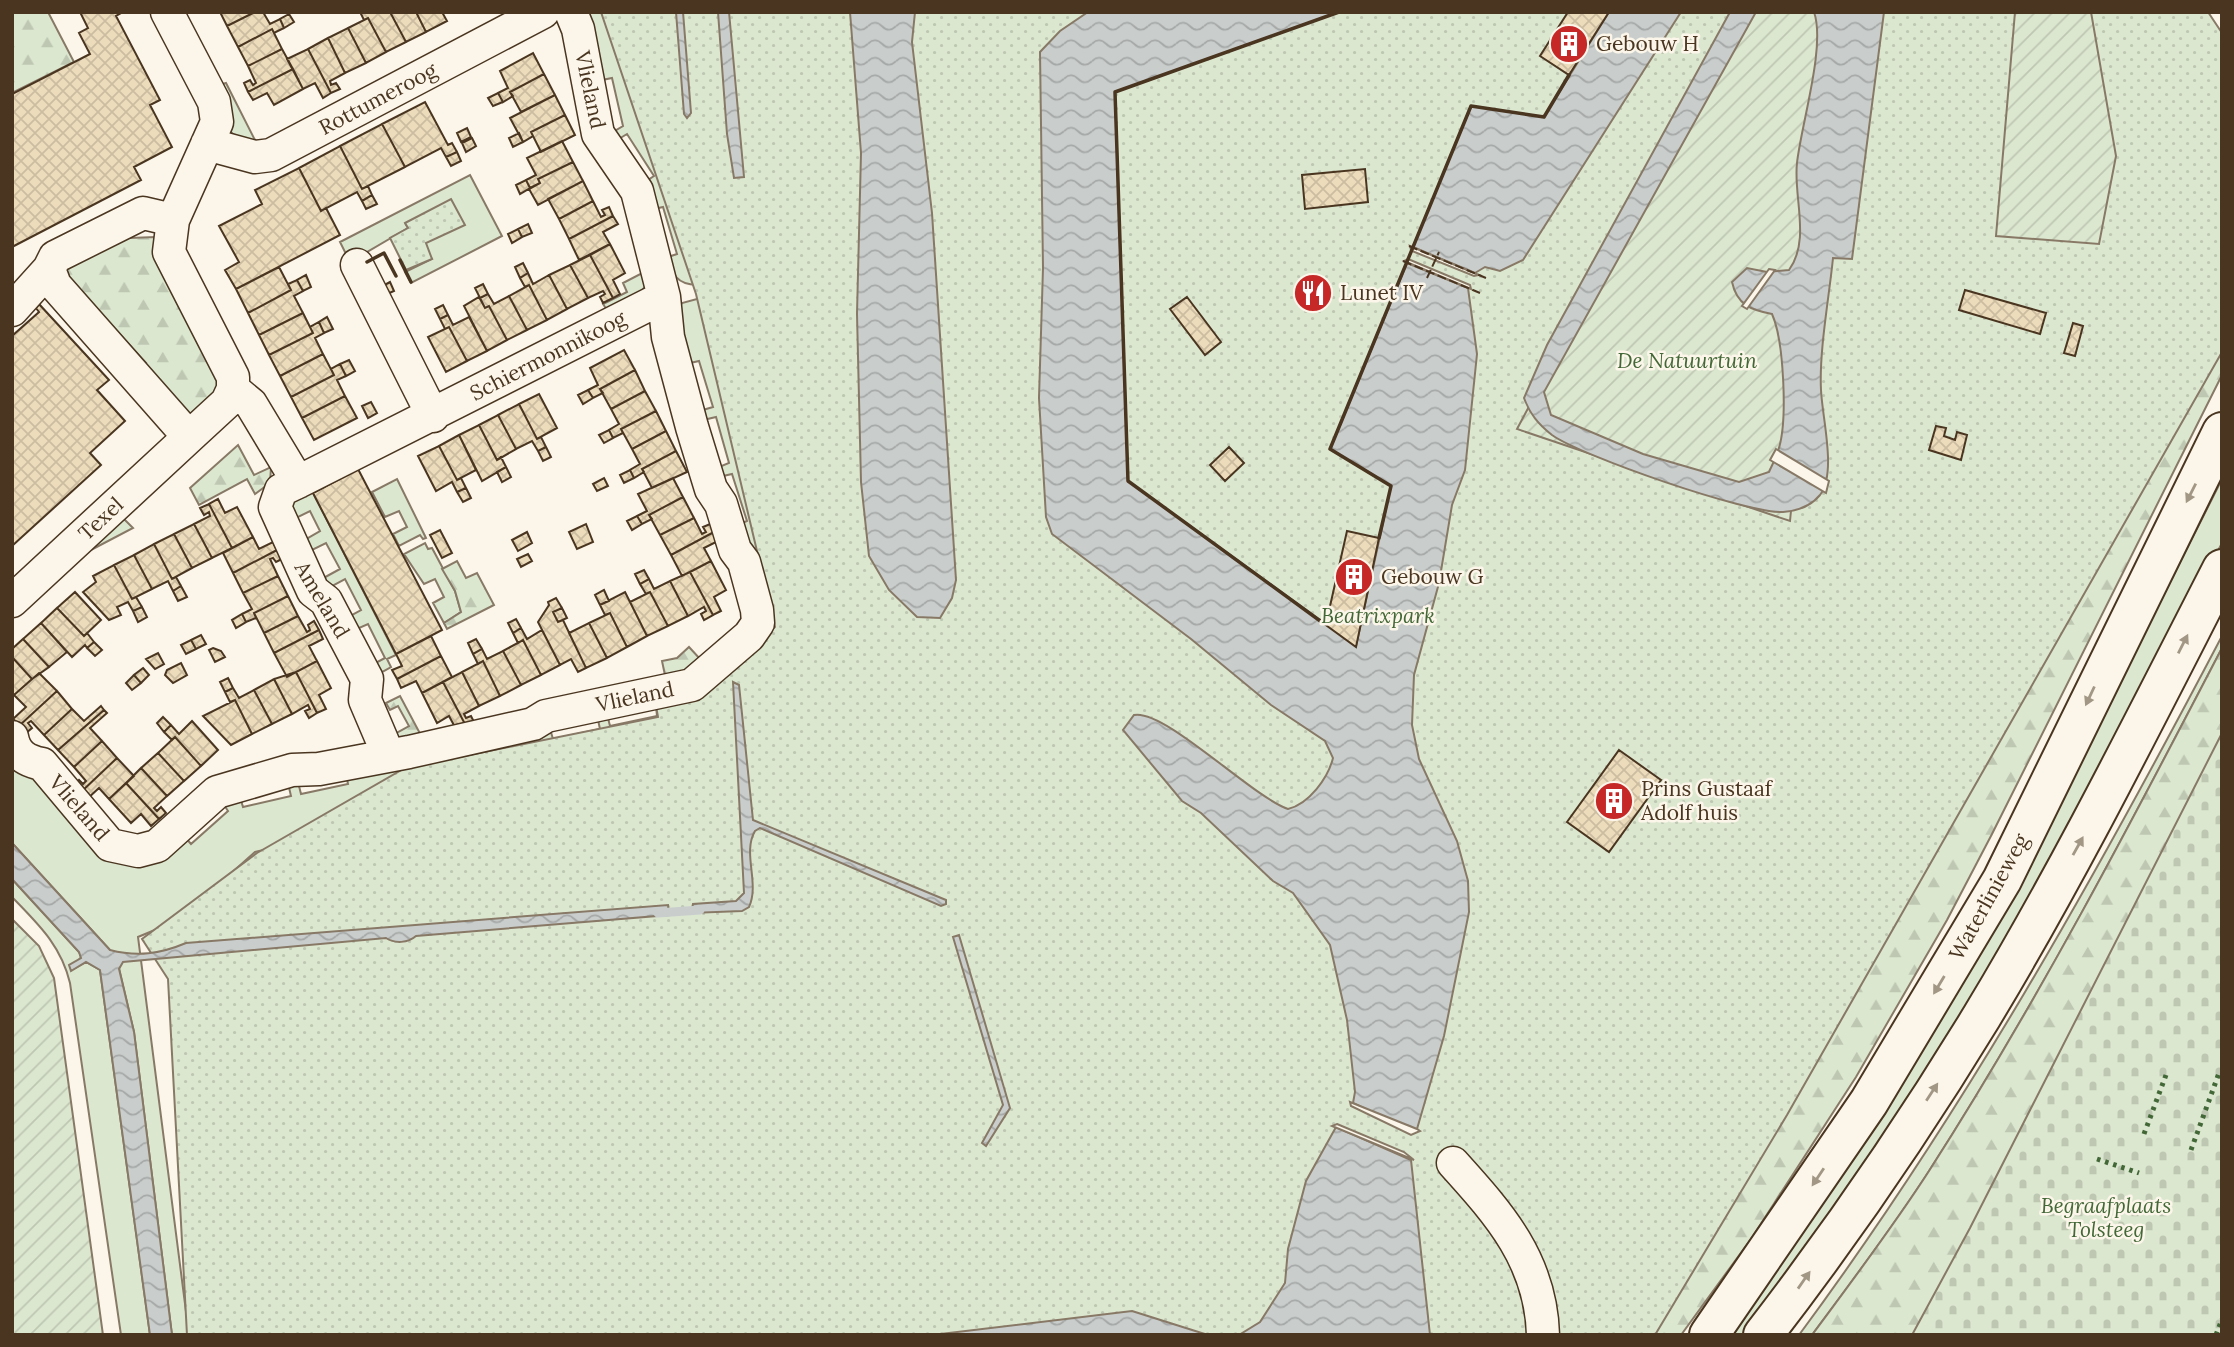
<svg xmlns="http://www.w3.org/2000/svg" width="2234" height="1347" viewBox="0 0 2234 1347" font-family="Lora,serif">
	<defs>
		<pattern id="forest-firs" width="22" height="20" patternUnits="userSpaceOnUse" patternTransform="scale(1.75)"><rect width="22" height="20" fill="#dce7d0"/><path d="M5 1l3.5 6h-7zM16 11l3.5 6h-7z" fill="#bec7b2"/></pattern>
		<pattern id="cemetery-stones" width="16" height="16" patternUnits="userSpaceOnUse" patternTransform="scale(1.75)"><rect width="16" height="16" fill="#dce7d0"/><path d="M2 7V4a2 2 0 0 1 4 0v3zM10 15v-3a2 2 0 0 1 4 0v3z" fill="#bec7b2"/></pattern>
		<pattern id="park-dots" width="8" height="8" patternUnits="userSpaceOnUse" patternTransform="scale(1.75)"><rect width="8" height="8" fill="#dce7d0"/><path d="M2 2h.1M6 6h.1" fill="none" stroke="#bec7b2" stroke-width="1.8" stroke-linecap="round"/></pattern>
		<pattern id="garden-furrows" width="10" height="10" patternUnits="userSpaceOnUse" patternTransform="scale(1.75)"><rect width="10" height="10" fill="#dce7d0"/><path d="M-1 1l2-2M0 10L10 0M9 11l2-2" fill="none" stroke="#bec7b2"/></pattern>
		<pattern id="water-waves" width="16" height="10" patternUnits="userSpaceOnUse" patternTransform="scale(1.75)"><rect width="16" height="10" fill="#c9cecd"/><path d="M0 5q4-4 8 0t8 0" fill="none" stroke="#a5a8a6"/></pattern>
		<pattern id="building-cross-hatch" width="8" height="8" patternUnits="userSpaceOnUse" patternTransform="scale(1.75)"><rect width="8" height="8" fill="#ecdcbc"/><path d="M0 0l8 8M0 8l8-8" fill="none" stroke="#ccbda1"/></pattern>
	</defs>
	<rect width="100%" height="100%" fill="#fbf6e9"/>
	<path fill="#dce7d0" stroke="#887966" stroke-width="2" d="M585 12H693L697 285C676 284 673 275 668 257L677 254 663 207 654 209 645 182 654 176 627 134 612 143 608 135 623 126 612 78 602 80Z
		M226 83 259 148 243 142 227 129 219 85Z
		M470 175 502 236 411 283 405 272 432 259 405 223 408 228 350 262 340 242Z
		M650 269C647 298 630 298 607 310L603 304 627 292 623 283Z
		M708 296 784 598 738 525 747 521 732 474 723 476 719 467 729 463 716 417 699 421 696 412 713 407 699 361 690 363 676 313 682 303Z
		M334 479 335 482 313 493 396 655 387 659 391 667 373 677 368 667 385 658 368 624 350 632 343 620 361 610 345 579 323 591 318 581 340 569 326 543 308 552 303 541 320 531 310 511 292 520V504L295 500Z
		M397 479 426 538 423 539 420 535 399 546 393 534 407 527 399 511 385 517 372 492Z
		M2222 479V543L2106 765 1942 1051 1747 1335H1728L2039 843Z
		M119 514 133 528 89 551Z
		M425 543 428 549 432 548 455 591 461 612 444 623 433 603 444 597 435 579 424 584 404 554Z
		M2222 636V648C2130 825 2037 1003 1929 1171 1893 1227 1852 1281 1812 1335H1799C1962 1115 2095 878 2222 636Z
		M656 706 686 749 487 799 255 852 191 909 162 927 138 937 189 1335H172L134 1032 119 968 110 950 12 843V755L108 859 185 837 191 844 228 811 224 805 240 797 243 807 291 796 287 779 297 778 301 794 348 784 346 774C397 770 442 763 488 743L491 752 540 741 538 731 550 729 553 739 600 729 596 711 606 710 610 726 657 716Z
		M12 879 79 952 81 957 71 970 86 962 100 970 150 1335H121L70 983C61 945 38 924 12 897Z"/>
	<path fill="url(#forest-firs)" stroke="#887966" stroke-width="2" d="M12 12H48L74 62 12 93Z
		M129 232 130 238 155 237 221 385 190 421 141 367 146 363 78 288 68 289 65 272 68 266Z
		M2222 287V375L1992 834 1947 920 1856 1077 1751 1239 1681 1335H1610Z
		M238 445 254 475 271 467 270 483 255 494 247 479 199 505 190 488Z
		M457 561 466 578 477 573 494 605 447 629 444 623 461 612 455 591 442 569Z
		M689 647 701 660 686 675 666 680 662 661 677 658Z
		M2222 648V788L1951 1335H1812C1852 1281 1893 1227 1929 1171 2037 1003 2130 825 2222 648Z
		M400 696 424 741 406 745 393 735 409 726 398 706 390 710 386 703Z"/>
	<path fill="url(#cemetery-stones)" stroke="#887966" stroke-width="2" d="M2222 733V1335H1912L1970 1228Z"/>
	<path fill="url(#park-dots)" stroke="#887966" stroke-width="2" d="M601 12H2208L2222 33V352L1787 1115 1655 1335H187L168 979 142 939 257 853 405 768 658 717 656 706 699 695 775 627 696 294Z
		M451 199 465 225 426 243 432 259 406 270 390 238 408 228 405 223Z"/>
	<path fill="url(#garden-furrows)" stroke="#887966" stroke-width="2" d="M1739 12H1840L1790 521 1517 429Z
		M2015 12H2091L2116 156 2099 244 1996 236Z
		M12 919 39 946 54 978 103 1335H12Z"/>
	<path fill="url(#water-waves)" stroke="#887966" stroke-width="2" d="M676 12H683L691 113 687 118 684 114Z
		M718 12H729L744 177 734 178 727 134Z
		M850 12H915L912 42 932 213 956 580 952 598 940 618 917 617 889 590 869 556 861 482 857 314 861 153Z
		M1088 12H1339L1115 92 1128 481 1356 646 1391 486 1330 449 1407 263 1468 288 1477 354 1465 470 1452 505 1439 583 1414 675 1412 725 1419 759 1457 841 1468 881 1469 912 1444 1036 1417 1129 1412 1131 1353 1103 1355 1092 1347 1020 1330 945 1293 893 1273 881 1201 813 1182 801 1123 730 1134 715C1165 709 1251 796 1288 809 1309 804 1328 778 1333 758L1325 741 1271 705 1191 639 1052 534 1046 517 1039 398 1043 268 1040 52 1060 31Z
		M1609 12H1681L1523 260 1500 271 1485 267 1475 273 1413 247 1471 106 1544 117Z
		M1730 12H1756L1544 392 1551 415 1643 454 1739 482 1769 472C1772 465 1776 458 1778 451 1788 423 1784 341 1772 314 1751 310 1737 305 1732 282L1747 268 1767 272 1789 270C1811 240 1793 196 1797 163 1801 125 1826 46 1814 12H1884L1852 259 1833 258C1829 298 1819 351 1821 390 1822 417 1837 473 1820 495 1811 506 1797 511 1783 512 1748 514 1581 456 1552 435 1538 424 1530 414 1524 398L1547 345Z
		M733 682 739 685 753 820 946 900V904L941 906 760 828 755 831C742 853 760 883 749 907L742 911 691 913 693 904 736 901 744 893Z
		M12 843 110 950C137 957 160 954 186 943L668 905 669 915 416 936C408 943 395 944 386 938L123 962 119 969 134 1032 172 1335H150L100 970 86 962 71 971 69 965 81 958 79 952 12 879Z
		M959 935 1010 1108 986 1146 982 1143 1003 1105 953 937Z
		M1336 1127 1411 1160 1430 1335H1239L1260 1322 1285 1283 1288 1249 1306 1181Z
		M1132 1311 1208 1335H932Z"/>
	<path fill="#fbf6e9" stroke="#887966" stroke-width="2" d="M1410 246 1436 257 1479 275 1474 276 1412 251Z
		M1408 259 1470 285 1471 289 1404 261Z
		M1769 269 1775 270 1747 309 1742 306Z
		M1776 449 1829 481 1826 493 1770 460Z
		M1350 1102 1417 1129 1420 1131 1411 1135 1351 1106Z
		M1337 1124 1404 1152 1414 1160 1332 1126Z"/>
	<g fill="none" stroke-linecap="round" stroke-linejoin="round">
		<path stroke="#c9cecd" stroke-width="9" d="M658 913 700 910"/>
	</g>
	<path fill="url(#building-cross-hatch)" stroke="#4a3520" stroke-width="2" d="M80 12H123L116 16 160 100 150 105 172 147 134 167 141 180 12 247V94L90 54 79 33 88 28Z
		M220 12H255L227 26Z
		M255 12H263L270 24 280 19 284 28 274 33 272 29 238 47 227 26Z
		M360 12H390L406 42 386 52 368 18 364 20Z
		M390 12H416L426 32 406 42Z
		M416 12H442L447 21 426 32Z
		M1568 12H1609L1569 75 1540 56Z
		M289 14 294 22 284 28 280 19Z
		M368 18 386 52 366 63 348 28Z
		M348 28 366 63 345 73 328 38Z
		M272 29 282 49 248 66 238 47Z
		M328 38 345 73 330 81 331 85 336 83 340 89 331 93 308 49Z
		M282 49 293 69 248 92 244 83 250 80 253 85 256 83 248 66Z
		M308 49 331 93 323 98 315 83 303 89 287 59Z
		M533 53 544 74 510 92 513 96 503 102 498 93 508 88 500 71Z
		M293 69 303 89 274 105 267 93 253 100 248 92Z
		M544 74 555 95 521 112 510 92Z
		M498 93 503 102 493 106 488 98Z
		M555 95 565 115 531 132 533 136 523 142 510 118Z
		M425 102 448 145 452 143 457 152 446 157 441 148 405 167 382 124Z
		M565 115 575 135 541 152 531 132Z
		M382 124 405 167 362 189 340 146Z
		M467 128 471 137 461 142 457 133Z
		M519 133 523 142 513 147 509 138Z
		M472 138 476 146 466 152 462 143Z
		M562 141 573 162 538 179 540 183 530 188 526 180 536 175 527 158Z
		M340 146 362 189 368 186 372 195 362 201 357 192 321 211 299 168Z
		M457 152 461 161 451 166 446 157Z
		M573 162 583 181 538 205 529 189 540 183 538 179Z
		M299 168 321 211 326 208 340 235 236 289 225 270 239 262 219 226 262 204 255 190Z
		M1365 169 1368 202 1305 209 1302 175Z
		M526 180 530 188 520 194 516 185Z
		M583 181 593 201 559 219 548 199Z
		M372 195 377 204 366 209 362 201Z
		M593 201 601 217 605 215 602 210 609 207 613 216 569 239 559 219Z
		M613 216 618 224 603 232 610 244 579 260 569 239Z
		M528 224 532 233 522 237 518 229Z
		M518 229 522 237 512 243 508 234Z
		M610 244 625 273 613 280 620 294 613 298 590 255Z
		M590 255 613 298 603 303 600 297 605 294 603 291 588 298 570 265Z
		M523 263 528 273 520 278 515 267Z
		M570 265 588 298 567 309 549 275Z
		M279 267 291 290 248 313 236 289Z
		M528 273 533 284 549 275 567 309 547 320 529 285 525 287 520 278Z
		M306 275 311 287 303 291 297 280Z
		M297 280 303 291 294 296 303 313 259 335 248 313 291 290 288 284Z
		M390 282 394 291 383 296 379 288Z
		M483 284 488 294 480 298 475 288Z
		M529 285 547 320 527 330 509 296Z
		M1965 290 2046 313 2040 334 1959 310Z
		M488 294 494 304 509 296 527 330 507 340 489 306 485 308 480 298Z
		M479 297 485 308 489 306 507 340 487 351 464 306Z
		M1187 297 1221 342 1205 355 1170 309Z
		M39 304 109 380 97 390 125 421 90 453 101 465 12 546V336L39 312 36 308Z
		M443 305 448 315 440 319 435 309Z
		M303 313 313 333 269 355 259 335Z
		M448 315 453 325 469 317 487 351 467 361 449 327 445 329 440 319Z
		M327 317 333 329 324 333 319 322Z
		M319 322 324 333 315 338 323 354 280 376 269 355 313 333 310 327Z
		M2073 323 2083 326 2075 356 2064 353Z
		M449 327 467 361 446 372 428 337Z
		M624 350 635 370 600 389 603 393 593 398 588 390 598 385 590 368Z
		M323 354 334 375 291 397 280 376Z
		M349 360 355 371 346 376 340 364Z
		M340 364 346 376 337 380 345 396 302 418 291 397 334 375 331 369Z
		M635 370 645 391 611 409 600 389Z
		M588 390 593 398 583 404 578 395Z
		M645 391 656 411 621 429 623 433 613 438 609 430 619 424 611 409Z
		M539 394 557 428 537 439 519 404Z
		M345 396 357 418 314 440 302 418Z
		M371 402 377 413 368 418 362 406Z
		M519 404 537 439 541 437 546 447 538 451 532 441 516 449 498 415Z
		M656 411 666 431 632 449 621 429Z
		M498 415 516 449 497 460 479 425Z
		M479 425 497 460 501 457 506 467 482 481 459 435Z
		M1936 426 1946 428 1944 436 1955 440 1957 432 1967 435 1961 460 1929 450Z
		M609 430 613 438 604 443 599 435Z
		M666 431 676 451 642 469 644 472 634 478 630 470 640 464 632 449Z
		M459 435 476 470 457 480 439 446Z
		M439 446 457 480 461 478 466 488 457 492 452 482 436 491 418 456Z
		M546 447 551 457 543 461 538 451Z
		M1229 447 1244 463 1225 481 1210 465Z
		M676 451 687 472 652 488 642 469Z
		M506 467 511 477 502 482 497 472Z
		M358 469 442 630 396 654 313 493Z
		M630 470 634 478 624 483 620 475Z
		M604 478 608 486 597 491 593 484Z
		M673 478 683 497 649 515 652 519 642 524 637 516 647 511 638 494Z
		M466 488 471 498 463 502 457 492Z
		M683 497 694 518 660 535 649 515Z
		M218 499 225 513 237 507 253 537 232 548 209 504Z
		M209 504 232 548 212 558 194 524 210 516 209 512 204 515 200 508Z
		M637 516 642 524 632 530 627 521Z
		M694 518 702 534 706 532 703 527 710 524 714 532 671 555 660 535Z
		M194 524 212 558 192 568 174 534Z
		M586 524 593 542 577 549 569 532Z
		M440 530 452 553 442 558 430 535Z
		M1347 531 1379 538 1356 647 1323 623 1328 615Z
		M527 532 532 543 518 551 512 540Z
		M714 532 718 541 704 548 711 561 682 576 671 555Z
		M174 534 192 568 172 579 154 544Z
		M253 537 259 549 273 542 277 550 233 573 223 553Z
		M154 544 172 579 176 577 181 586 173 591 168 581 152 589 134 555Z
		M277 550 282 559 276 562 273 558 270 559 278 576 243 593 233 573Z
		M528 554 532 561 521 567 517 559Z
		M134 555 152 589 132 599 114 565Z
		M711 561 726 590 714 597 721 611 713 615 690 572Z
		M114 565 132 599 136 597 142 607 133 611 128 602 117 607 121 615 109 620 83 592 96 582 93 576Z
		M644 570 649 579 640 584 635 574Z
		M690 572 713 615 704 620 701 614 706 611 704 607 688 616 670 581Z
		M278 576 288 596 254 613 256 618 246 622 242 614 252 609 243 593Z
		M649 579 654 589 670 581 688 616 668 626 650 592 646 594 640 584Z
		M181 586 187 597 178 601 173 591Z
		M604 590 609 601 600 605 595 595Z
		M75 592 101 620 84 636 57 608Z
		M625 592 647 636 627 647 610 613 605 615 600 605Z
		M650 592 668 626 647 636 630 602Z
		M288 596 298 616 264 633 254 613Z
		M556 598 562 608 553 612 558 622 563 620 586 668 578 672 571 659 560 665 538 622 549 605 548 602Z
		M142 607 147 617 138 622 133 611Z
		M57 608 84 636 87 633 94 642 87 648 85 645 72 657 41 623Z
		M562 608 567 618 558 622 553 612Z
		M610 613 627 647 607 658 589 623Z
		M242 614 246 622 236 628 232 620Z
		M298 616 307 632 310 630 308 625 314 621 319 630 274 653 264 633Z
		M516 619 521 628 513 633 508 623Z
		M41 623 67 652 49 667 23 639Z
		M589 623 607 658 586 668 569 633Z
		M521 628 527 639 542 630 560 665 541 675 523 640 518 643 513 633Z
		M319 630 323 639 309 646 317 661 287 677 274 653Z
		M201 635 206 644 196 649 191 640Z
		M431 636 441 656 397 679 392 670 402 666 396 654Z
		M23 639 49 667 32 679 12 657V649Z
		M476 639 482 649 473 654 468 643Z
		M191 640 196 649 186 654 181 645Z
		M523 640 541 675 521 685 503 651Z
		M94 642 102 650 95 656 87 648Z
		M213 648 221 651 225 657 215 662 209 650Z
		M482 649 487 659 503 651 521 685 500 696 483 661 478 664 473 654Z
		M158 653 164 664 155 669 146 659Z
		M441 656 452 677 422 693 416 681 401 688 397 679Z
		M12 657 32 679 14 695 12 693Z
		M317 661 331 688 319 695 326 709 317 713 296 672Z
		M483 661 500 696 479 706 462 672Z
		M181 663 187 675 173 683 165 675 167 670Z
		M143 668 149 675 141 683 134 675Z
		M296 672 317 713 309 718 305 711 310 709 308 705 292 714 274 679Z
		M462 672 479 706 464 714 466 718 471 716 474 722 466 726 443 682Z
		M39 673 57 691 20 725 13 719 26 707 14 695Z
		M134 675 141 683 132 690 126 683Z
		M228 678 233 688 225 692 220 682Z
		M274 679 292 714 272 724 254 690Z
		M443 682 466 726 457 731 449 716 437 723 422 693Z
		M233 688 239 698 254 690 272 724 252 734 235 700 230 702 225 692Z
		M57 691 72 709 44 735 31 721 28 723 32 728 26 733 20 725Z
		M235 700 252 734 231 745 203 716Z
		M101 706 104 710 58 750 44 735 72 709 84 721Z
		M104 710 107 713 90 728 102 741 74 767 58 750Z
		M163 717 171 725 164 732 157 723Z
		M192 721 218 750 201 766 175 737 172 740 164 732 171 725 179 734Z
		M175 737 201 766 184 781 158 753Z
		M102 741 117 758 81 792 74 785 79 780 83 784 86 781 74 767Z
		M1619 750 1661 780 1609 852 1567 822Z
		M158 753 184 781 167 796 141 768Z
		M117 758 134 776 109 799 99 788 87 799 81 792Z
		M141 768 167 796 154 808 157 811 161 807 166 813 159 819 126 783Z
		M126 783 159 819 151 826 141 814 131 823 109 799Z"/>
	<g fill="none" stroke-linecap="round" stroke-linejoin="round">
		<g stroke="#4a3520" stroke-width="35">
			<path id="minor" d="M167 12 214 102 217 122 173 220
				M207 144 255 157 271 155 543 12
				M357 265 433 416
				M12 310 49 269
				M233 389 227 402 189 437 55 285 49 269 55 257 143 213 173 220 169 252 233 377V389L251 404 298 482 281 490 275 507 313 591 326 601 367 679 365 700 388 754
				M298 482 664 297
				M12 601 189 437
				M12 737C15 754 26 761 42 764L110 845 138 851 157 846 217 792 292 770 319 769 409 752 533 724 546 716 692 685 749 636 758 623 757 610 744 562 735 550 721 504 711 489 692 427 668 337 664 297 637 191 598 134 578 29 571 12
				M1453 1163C1500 1215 1541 1261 1543 1335"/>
		</g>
		<g stroke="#4a3520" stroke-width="42">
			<path id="major" d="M1709 1335 1869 1102 2002 880 2222 432
				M1763 1335C1841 1234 1915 1126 1982 1016 2069 872 2145 719 2222 569"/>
		</g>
		<use href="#minor" stroke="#fbf6e9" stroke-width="32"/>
		<use href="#major" stroke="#fbf6e9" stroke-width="38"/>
		<path stroke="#436837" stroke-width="5" stroke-dasharray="3.5 5" stroke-linecap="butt" d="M2144 1134 2166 1075
			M2191 1150 2219 1073
			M2097 1159 2139 1173
			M2216 1335 2222 1319"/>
		<path stroke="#4a3520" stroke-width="2" stroke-dasharray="9 3.5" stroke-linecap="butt" d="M1409 246 1486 278
			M1403 261 1480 293
			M1427 278 1439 252"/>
		<path stroke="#4a3520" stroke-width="3.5" d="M400 260 411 282
			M367 262 384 253 396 276
			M1379 538 1391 486 1330 449 1471 106 1544 117 1569 75
			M1323 623 1128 481 1115 92 1339 12"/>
	</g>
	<defs><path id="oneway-solid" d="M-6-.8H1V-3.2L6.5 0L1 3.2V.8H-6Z" transform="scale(1.75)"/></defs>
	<g fill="#a29684">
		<use href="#oneway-solid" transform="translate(2191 493) rotate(117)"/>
		<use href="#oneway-solid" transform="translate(2183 644) rotate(-63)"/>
		<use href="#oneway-solid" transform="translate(2090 696) rotate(115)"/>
		<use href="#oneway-solid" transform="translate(2078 846) rotate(-61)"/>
		<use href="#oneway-solid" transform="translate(1939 985) rotate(121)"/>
		<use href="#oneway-solid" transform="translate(1932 1092) rotate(-57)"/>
		<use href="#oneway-solid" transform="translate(1818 1177) rotate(124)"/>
		<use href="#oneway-solid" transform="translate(1804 1280) rotate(-55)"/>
	</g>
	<defs>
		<g id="building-disc" transform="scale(2.0125)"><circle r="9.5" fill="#c62828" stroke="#fbf6e9"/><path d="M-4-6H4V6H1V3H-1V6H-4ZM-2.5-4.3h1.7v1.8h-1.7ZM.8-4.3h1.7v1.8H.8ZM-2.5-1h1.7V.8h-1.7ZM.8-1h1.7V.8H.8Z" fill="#fff"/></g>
		<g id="restaurant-disc" transform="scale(2.0125)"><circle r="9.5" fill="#c62828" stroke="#fbf6e9"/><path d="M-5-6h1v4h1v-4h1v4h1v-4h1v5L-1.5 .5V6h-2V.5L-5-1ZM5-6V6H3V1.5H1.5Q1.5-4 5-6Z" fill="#fff"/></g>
	</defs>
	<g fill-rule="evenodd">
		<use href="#building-disc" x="1569" y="44"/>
		<use href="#restaurant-disc" x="1313" y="293"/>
		<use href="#building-disc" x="1354" y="577"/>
		<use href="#building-disc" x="1614" y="801"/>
	</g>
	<g text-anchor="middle" stroke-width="5" stroke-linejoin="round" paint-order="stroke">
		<g font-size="21" fill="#4a3520" stroke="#fbf6e9" text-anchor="start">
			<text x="1596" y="51">Gebouw H</text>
			<text x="1340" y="300">Lunet IV</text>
			<text x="1381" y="584">Gebouw G</text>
			<text x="1641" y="796">Prins Gustaaf<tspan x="1641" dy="24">Adolf huis</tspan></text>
		</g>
		<g font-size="21" fill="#4a3520" stroke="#fbf6e9">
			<text transform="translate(590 90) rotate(78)" y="7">Vlieland</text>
			<text transform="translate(378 99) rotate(-28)" y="7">Rottumeroog</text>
			<text transform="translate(548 356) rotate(-27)" y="7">Schiermonnikoog</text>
			<text transform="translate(101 519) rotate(-43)" y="7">Texel</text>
			<text transform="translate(322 600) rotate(59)" y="7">Ameland</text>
			<text transform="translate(635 697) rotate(-12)" y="7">Vlieland</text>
			<text transform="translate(79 808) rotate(49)" y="7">Vlieland</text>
			<text transform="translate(1989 897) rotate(-61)" y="7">Waterlinieweg</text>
		</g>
		<g font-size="21" font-style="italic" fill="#436837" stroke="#fbf6e9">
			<text x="1687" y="368">De Natuurtuin</text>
			<text x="1378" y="623">Beatrixpark</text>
			<text x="2106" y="1213">Begraafplaats<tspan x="2106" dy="24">Tolsteeg</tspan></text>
		</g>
	</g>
	<rect width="2234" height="1347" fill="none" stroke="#4a3520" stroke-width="28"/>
</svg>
